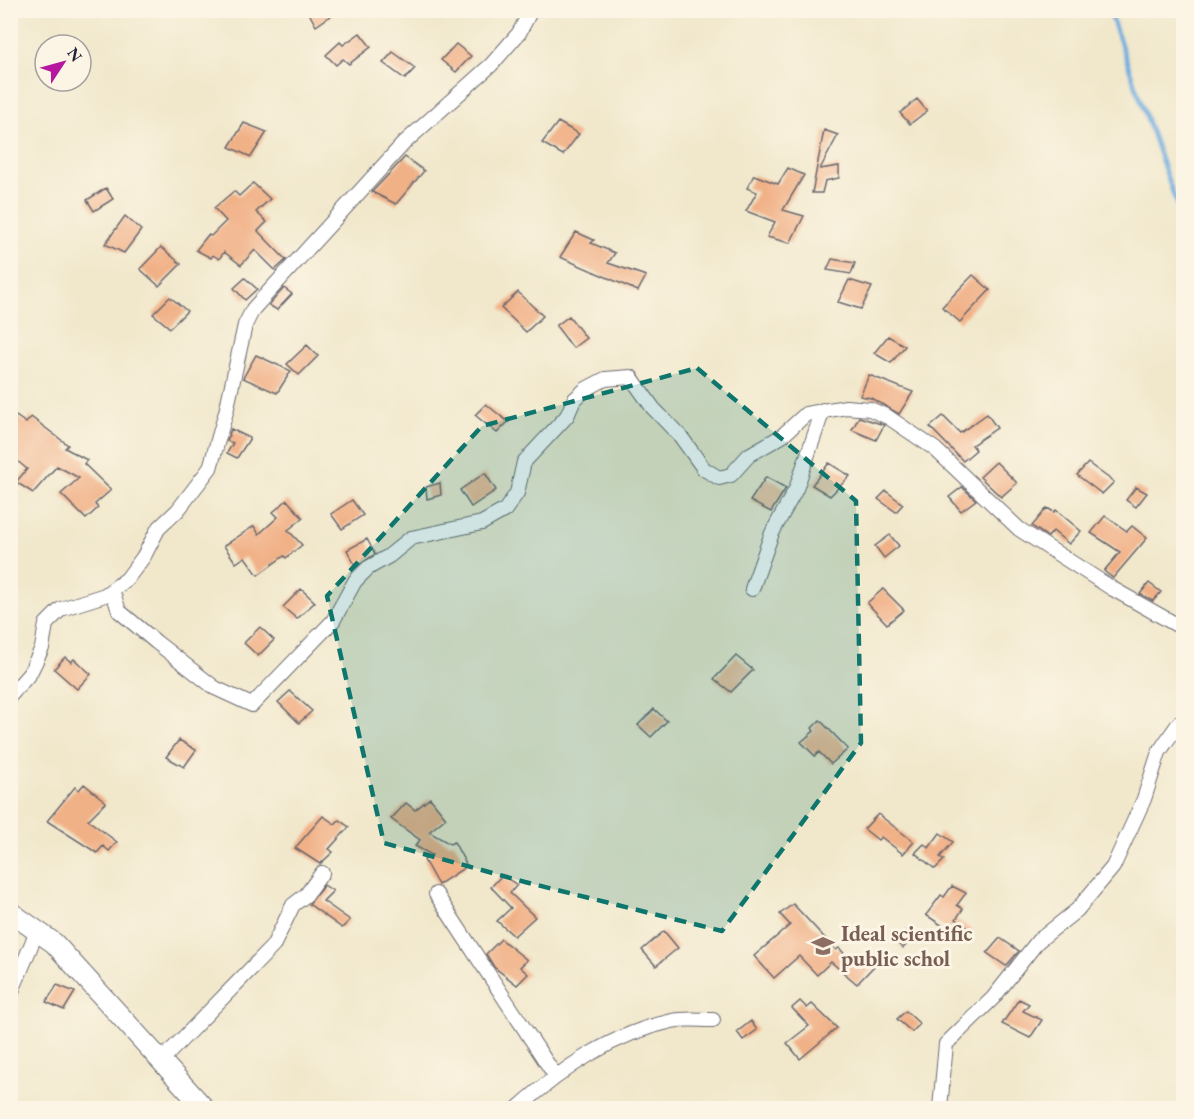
<svg xmlns="http://www.w3.org/2000/svg" width="1194" height="1119" viewBox="0 0 1194 1119" font-family="'EB Garamond',serif">
	<rect width="100%" height="100%" fill="#fcf5e5"/>
	<filter id="ink" filterUnits="userSpaceOnUse"><feTurbulence type="fractalNoise" baseFrequency=".0167" numOctaves="2"/><feDisplacementMap in="SourceGraphic" scale="12" xChannelSelector="R" yChannelSelector="G"/><feConvolveMatrix kernelMatrix="1 2 1 2 8 2 1 2 1" color-interpolation-filters="sRGB"/></filter>
	<filter id="wash" filterUnits="userSpaceOnUse"><feTurbulence type="fractalNoise" baseFrequency=".008" numOctaves="4" result="noise"/><feDisplacementMap in="SourceGraphic" scale="24" xChannelSelector="R" yChannelSelector="G"/><feGaussianBlur stdDeviation="1.35" result="paint"/><feColorMatrix in="noise" values="0 0 0 0 0 0 0 0 0 0 0 0 0 0 0 0 0 1.4 0 .05"/><feComposite in="paint" operator="in"/></filter>
	<g filter="url(#wash)">
		<rect width="100%" height="100%" fill="#f1e8cc"/>
		<g fill="none" stroke-linecap="round" stroke-linejoin="round">
			<path stroke="#6baade" stroke-width="4" d="M1109 10 1184 225"/>
		</g>
		<g id="blocks">
			<path fill="#f1b187" d="M316 10H339L316 26 310 15Z
				M360 33 371 47 349 64 343 59 336 65 326 55 340 42 343 45Z
				M456 44 471 56 456 72 441 60Z
				M393 52 415 68 405 79 383 63Z
				M917 99 927 111 910 124 900 113Z
				M558 122 579 134 563 155 542 143Z
				M244 123 267 132 251 157 229 147Z
				M824 130 838 135 820 169 839 166V178L825 181 822 193H812Z
				M405 157 424 171 396 204 372 192Z
				M788 168 804 175 783 210 804 216 790 243 767 237 775 222 746 211 757 192 747 188 754 175 778 184Z
				M253 183 270 199 256 212 267 222 258 231 286 260 275 270 255 250 241 265 224 252 219 259 213 255 211 258 196 250 208 235 211 236 226 221 214 208 234 191 239 196Z
				M106 188 113 199 94 211 87 200Z
				M125 216 141 230 124 253 105 244Z
				M576 232 594 240 591 243 615 253 608 263 646 276 638 291 560 257Z
				M161 247 181 264 159 286 140 269Z
				M832 259 855 263 851 274 827 270Z
				M973 275 990 290 960 322 942 307Z
				M245 278 257 289 245 300 234 288Z
				M849 280 872 287 861 309 838 302Z
				M284 288 292 294 277 310 269 305Z
				M518 292 543 316 526 332 501 308Z
				M170 297 187 311 170 328 153 314Z
				M569 316 586 338 573 348 556 326Z
				M888 336 905 346 891 363 874 353Z
				M307 345 318 356 299 375 287 364Z
				M256 355 291 371 277 393 243 378Z
				M869 375 913 392 899 414 871 398 860 396Z
				M486 404 508 422 497 433 475 415Z
				M987 414 997 428 972 445 976 450 963 461 930 427 943 416 960 433Z
				M16 416 26 423 31 417 68 445 65 448 87 460 84 464 111 490 95 504 98 508 86 519 61 494 79 478 57 466 33 493 16 482 27 469 10 455V422Z
				M859 417 884 425 876 440 852 430Z
				M231 429 250 438 237 458 227 453 233 443 227 441Z
				M996 462 1017 483 1001 497 980 477Z
				M829 463 850 476 830 496 812 485Z
				M1088 463 1114 482 1102 494 1077 475Z
				M485 473 496 490 471 507 460 490Z
				M766 477 786 488 771 512 750 501Z
				M440 483 441 495 427 499 426 487Z
				M962 487 976 500 961 511 949 497Z
				M1136 487 1147 493 1136 507 1126 500Z
				M886 491 903 504 896 512 878 499Z
				M287 500 303 518 288 530 302 545 286 558 284 556 258 575 245 557 236 563 224 546 254 526 259 534 278 517 273 512Z
				M352 500 363 515 342 529 331 514Z
				M1047 508 1054 512 1056 510 1081 531 1069 544 1053 531 1048 537 1032 526Z
				M1105 516 1127 531 1132 526 1147 538 1113 578 1104 571 1120 552 1091 533Z
				M890 535 899 546 884 558 875 546Z
				M367 539 375 554 356 567 347 550Z
				M1149 583 1161 592 1153 601 1140 594Z
				M301 589 315 602 297 619 283 607Z
				M883 589 904 610 887 624 867 603Z
				M260 627 274 640 258 656 244 643Z
				M736 656 753 670 731 692 714 679Z
				M65 657 71 662 74 659 91 674 77 689 54 669Z
				M290 691 312 711 299 723 278 702Z
				M654 709 667 721 651 737 638 725Z
				M820 720 848 749 831 764 819 752 815 756 801 742 814 731 812 728Z
				M179 740 196 750 184 767 166 757Z
				M84 784 106 802 88 820 117 842 109 851 103 846 97 853 47 821 75 787 79 790Z
				M430 798 446 818 429 832 450 844 454 842 467 866 438 885 424 860 432 855 415 846 420 840 391 819 406 803 415 810Z
				M878 814 914 842 903 854 881 837 878 840 864 829Z
				M323 816 335 824 339 820 349 827 329 849 333 852 320 864 295 848Z
				M940 833 953 842 940 857 944 860 935 869 915 853 924 844 929 848Z
				M502 875 517 885 510 893 535 917 514 936 497 921 511 908 491 887Z
				M324 885 333 891 323 901 350 920 342 928 309 904Z
				M952 886 966 893 957 905 963 909 956 919 974 932 966 941 926 915 941 895 944 897Z
				M793 904 836 950 839 948 855 965 864 956 875 965 857 984 831 962 817 975 799 956 774 978 754 956 790 925 780 914Z
				M908 929 916 936 903 948 895 941Z
				M664 931 678 948 656 966 642 950Z
				M1000 938 1019 951 1006 966 987 953Z
				M501 939 527 960 520 967 528 974 517 985 494 967 486 954Z
				M57 985 75 992 64 1010 46 1002Z
				M1019 999 1029 1004 1023 1011 1042 1020 1030 1038 1002 1024Z
				M800 1001 807 1008 812 1004 837 1028 800 1059 787 1043 809 1026 792 1008Z
				M906 1011 920 1024 912 1032 897 1019Z
				M751 1021 757 1030 743 1040 737 1032Z"/>
		</g>
	</g>
	<g filter="url(#ink)">
		<use href="#blocks" fill-opacity="0" stroke="#6a676e" stroke-width="1.5"/>
		<g fill="none" stroke-linecap="round" stroke-linejoin="round">
			<g stroke="#6a676e" stroke-width="16">
				<path id="street" d="M752 589 772 533 796 489 823 410
					M112 590 119 611 156 642 215 688 252 705 333 621 355 581 368 568 389 556 411 538 482 523 505 510 517 493 524 462 567 416 574 400 586 389 605 379 631 377 653 408 681 437 704 469 719 478 731 475 749 455 782 436 806 414 846 407 870 409 888 417 935 449 1019 529 1113 589 1184 629
					M10 696 30 673 42 648 46 624 61 609 105 595 127 579 144 556 158 529 178 510 210 468 226 412 245 325 253 309 404 143 491 65 519 33 531 10
					M436 894 556 1077
					M10 996 37 931
					M160 1062 273 946 293 905 306 895 322 873
					M518 1108C563 1068 612 1034 672 1021 685 1018 700 1020 713 1020
					M940 1108 946 1044 993 998 1038 941 1077 910 1113 867 1144 799 1159 752 1179 723 1184 726"/>
			</g>
			<g stroke="#6a676e" stroke-width="22">
				<path id="secondary" d="M10 912 54 943 204 1108"/>
			</g>
			<use href="#street" stroke="#fff" stroke-width="14"/>
			<use href="#secondary" stroke="#fff" stroke-width="20"/>
		</g>
	</g>
	<path fill="#0f766e" fill-opacity="0.2" stroke="#0f766e" stroke-width="4.5" stroke-dasharray="12 8" stroke-linejoin="round" d="M697 368 856 501 861 743 722 931 525 882 384 843 327 596 482 426Z"/>
	<defs>
		<g id="school-bare" transform="scale(1.8)"><path d="M0-5L7-2L0 1L-7-2ZM-4 1L0 2.5L4 1V4Q0 6-4 4Z" fill="#8d6e63" stroke="#fcf5e5" stroke-width="2.5" paint-order="stroke"/></g>
	</defs>
	<g fill-rule="evenodd">
		<use href="#school-bare" x="823" y="946"/>
	</g>
	<g text-anchor="middle" stroke-width="6" stroke-linejoin="round" paint-order="stroke">
		<g font-size="22" font-weight="bold" fill="#785e54" stroke="#fcf5e5" text-anchor="start">
			<text x="841" y="941">Ideal scientific<tspan x="841" dy="25">public schol</tspan></text>
		</g>
	</g>
	<rect width="1194" height="1119" fill="none" stroke="#fcf5e5" stroke-width="36"/>
	<g transform="translate(63 63) rotate(54)"><circle r="28" fill="#fcf5e5" stroke="#a5a1a1" stroke-width="1.5"/>
	<path d="M0-4.5L10 22L0 15L-10 22Z" fill="#b5179e"/>
	<text y="-9" font-size="16" font-weight="bold" text-anchor="middle" fill="#22223b">N</text>
	</g>
</svg>
